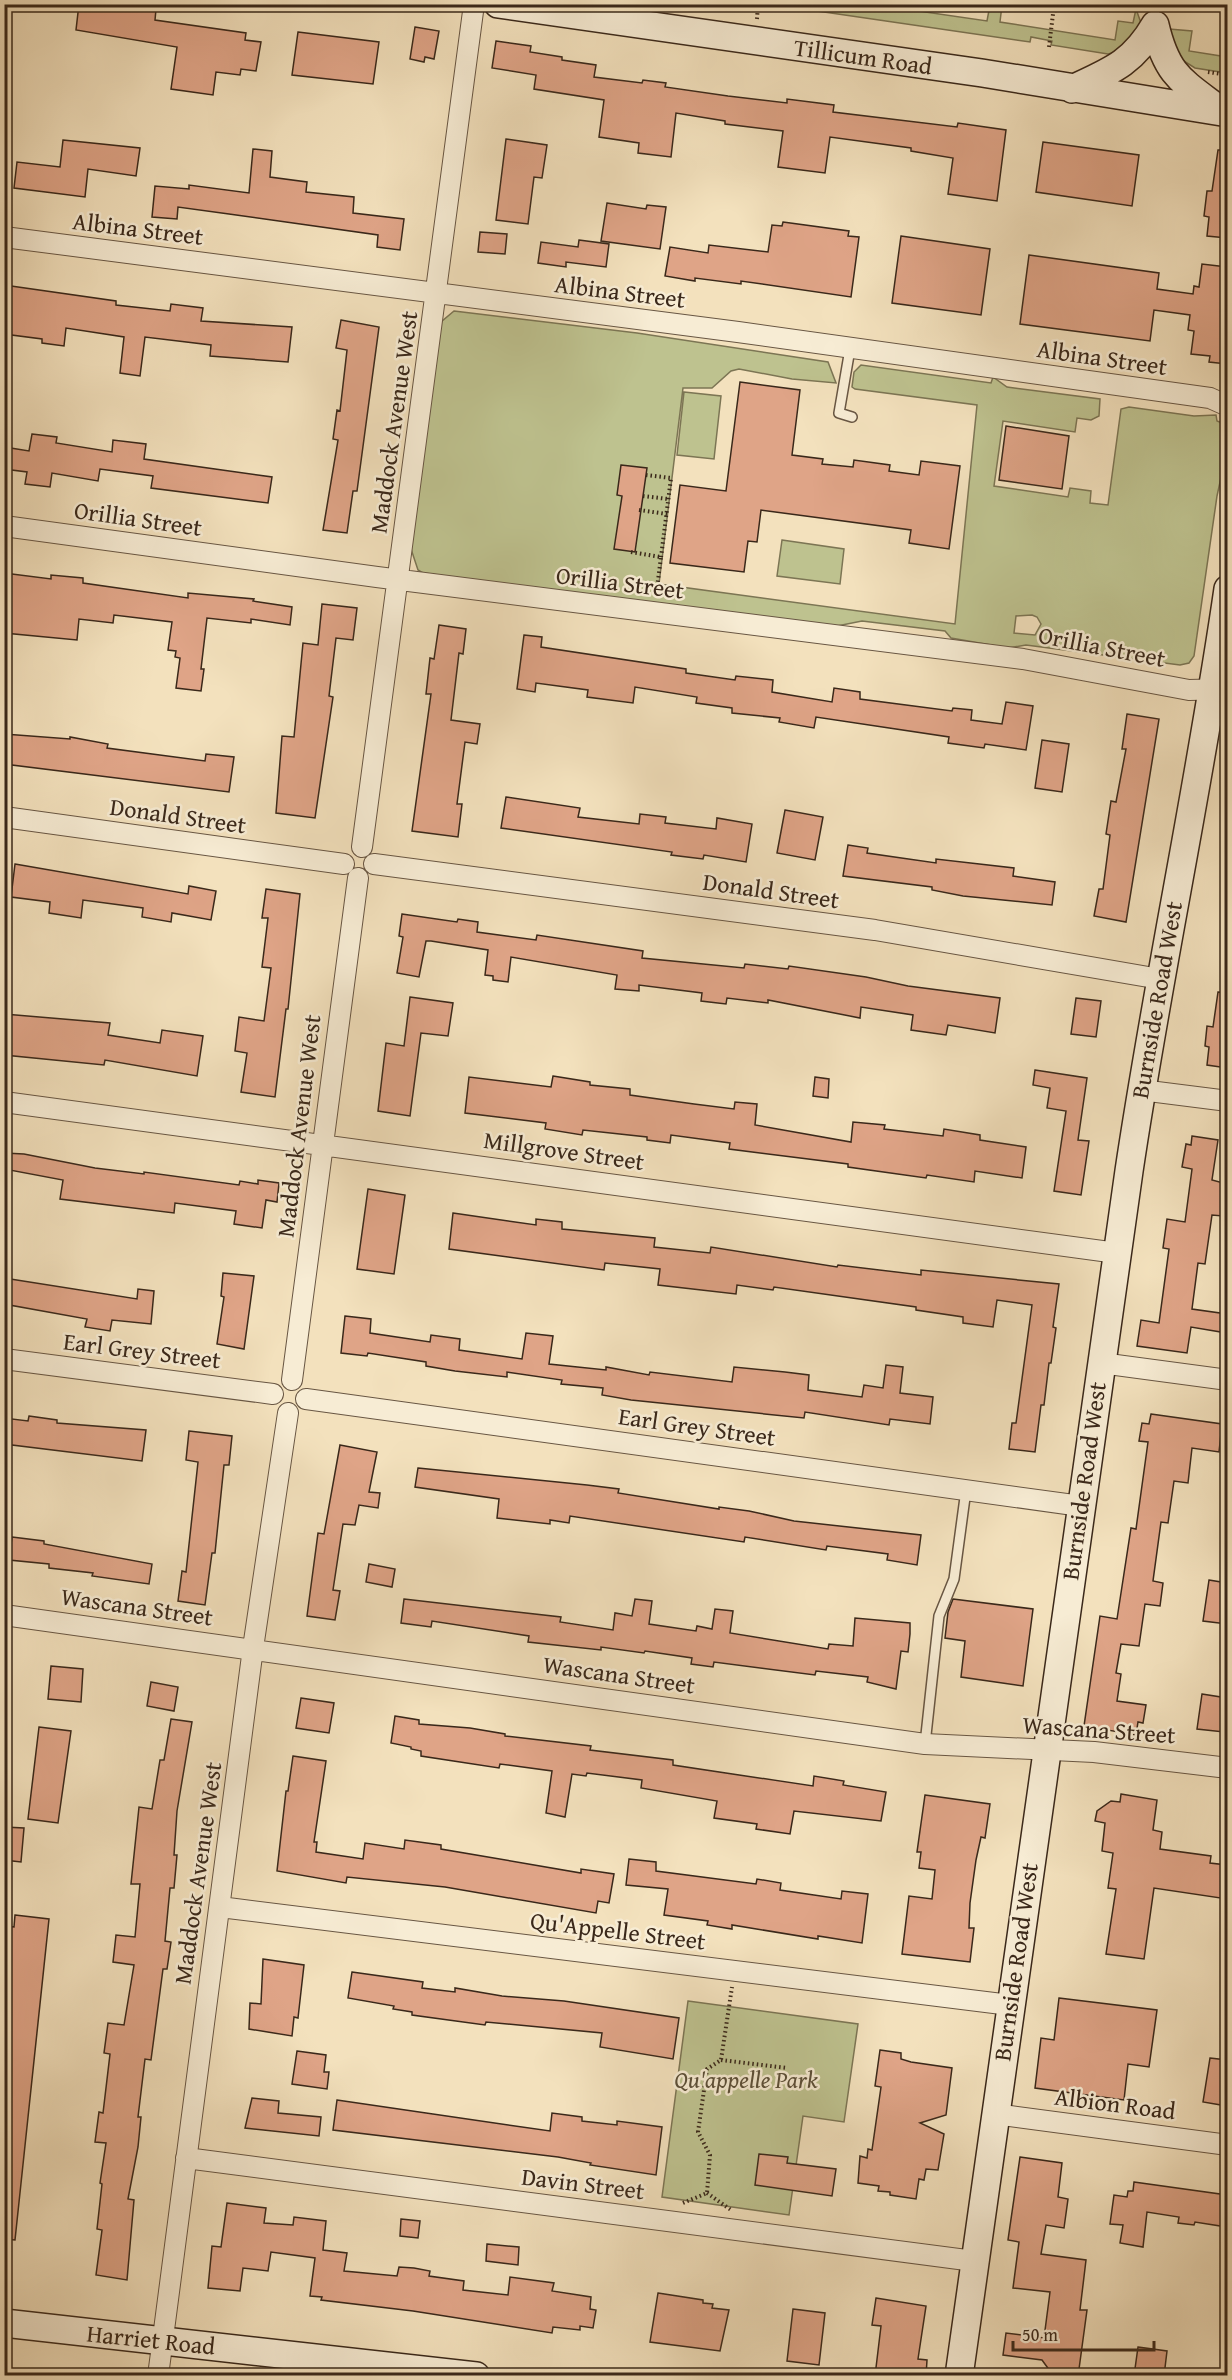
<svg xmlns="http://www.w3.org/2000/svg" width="1232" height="2380" viewBox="0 0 1232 2380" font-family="'Gentium Book Plus',serif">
	<rect width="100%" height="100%" fill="#f3e1bd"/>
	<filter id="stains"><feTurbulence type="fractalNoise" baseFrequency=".00333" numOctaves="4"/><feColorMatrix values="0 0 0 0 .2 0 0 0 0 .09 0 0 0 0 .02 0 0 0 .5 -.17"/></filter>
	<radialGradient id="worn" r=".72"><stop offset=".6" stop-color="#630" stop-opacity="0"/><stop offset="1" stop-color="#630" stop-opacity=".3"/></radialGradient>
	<path fill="#bec28f" stroke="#7c7554" stroke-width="1.5" fill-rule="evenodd" d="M776 5H877L987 21 990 5H1002L1000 22 1115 40 1118 21 1133 23 1136 9 1141 23C1135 36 1124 51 1108 54L1051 45 1052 41 1031 37 1030 42Z
		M1169 29 1192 31 1189 51 1227 57V73L1195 68 1179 58Z
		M454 311 637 333 828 362 836 383 792 379 739 369 731 371 712 388H683L659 584 955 624 977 405 855 389 852 387 854 372 861 365 991 383 993 377 1007 387 1100 399 1099 416 1091 420 1077 418 1075 432 1003 421 994 486 1068 497 1070 488 1091 491 1090 503 1108 505 1121 409 1129 407 1194 416 1216 415 1217 421 1227 425V450L1217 496 1194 656 1189 663 1180 665 1026 645 1008 648 951 638 945 631 862 621 832 627 423 573 418 570 411 549 441 322ZM1032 615 1037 617 1041 624 1035 635 1014 633 1016 616Z
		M684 392 721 396 714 459 677 455Z
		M782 540 844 549 840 584 777 576Z
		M688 2001 858 2024 844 2122 803 2116 789 2215 662 2197Z"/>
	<path fill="#dfa487" stroke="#3a281a" stroke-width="1.5" d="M79 4H127L156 9 155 20 246 33 245 40 261 42 256 71 241 69 240 75 216 72 213 95 171 89 177 47 76 30Z
		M415 27 439 31 434 59 425 57 424 62 410 59Z
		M298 32 379 42 373 84 292 75Z
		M496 41 531 46 530 52 562 57V60L596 65 594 77 642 83 643 80 666 83 665 87 728 96 787 103V99L834 105 833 112 957 127 958 123 1006 130 997 201 948 194 953 158 911 151V148L830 137 825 173 778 167 783 131 725 124V121L676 113 671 157 638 153 639 143 599 137 604 100 534 89 536 75 492 68Z
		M506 139 547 145 542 178 534 177 528 224 496 220Z
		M63 140 140 148 136 176 88 169 85 197 14 188 17 162 60 167Z
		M1043 142 1139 155 1132 206 1036 192Z
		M253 149 272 151 270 177 307 182 306 192 354 197 353 213 404 219 400 250 377 247 378 235 229 214 178 207 177 219 152 217 155 186 189 189V185L249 193Z
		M1218 150H1227V238L1207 236 1209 217 1204 216 1207 191H1212Z
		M607 203 646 209 647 205 666 207 660 249 601 241Z
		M783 222 849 231 848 236 859 237 851 297 741 281V284L695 278V281L665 276 670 247 708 253 709 245 768 252 772 225 782 226Z
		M480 232 507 234 505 254 478 252Z
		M901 236 990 249 981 315 892 303Z
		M579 240 609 244 606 267 566 262V267L538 263 541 242 578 247Z
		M1029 255 1159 273 1157 289 1193 294 1194 286 1199 287 1202 264 1227 267V364L1209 362 1210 356 1191 354 1194 331 1188 330 1190 315 1154 310 1150 341 1020 324Z
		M4 285 116 301V305L170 311 171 304 203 308 201 321 292 327 288 362 210 356 211 345 145 337 140 376 120 373 124 337 66 328 64 346 42 343V339L4 334Z
		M341 320 379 327 357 491H353L347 533 323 530 338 440 333 439 337 410 340 411 347 350 336 348Z
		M740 382 800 390 792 455 823 459 822 464 853 467 854 460 890 465 889 471 919 475 921 461 960 466 949 549 909 543 911 530 761 510 757 542 748 541 744 572 670 563 680 485 726 491Z
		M1006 426 1069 436 1062 489 999 480Z
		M32 434 57 437 56 443 112 452 113 440 146 444 144 459 272 477 268 503 151 488 153 476 100 469 98 481 52 473 50 487 25 484 27 472 4 469V447L29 451Z
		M621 465 647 468 635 552 614 549 622 496 617 495Z
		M4 573 51 579V575L83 578V583L188 598V593L254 599 253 601 292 607 290 625 251 619V623L207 618 201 669H204L201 691 176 688 180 658 175 657 176 651 168 650 172 622 114 615 113 623 79 619 77 640 4 633Z
		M322 604 357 608 353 640 336 638 329 696 333 697 315 818 276 813 282 736 294 737 303 643 318 645Z
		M439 625 466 629 463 654 459 653 451 720 480 724 477 744 465 742 457 804H462L458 837 412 831 431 694H426L430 658 434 659Z
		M524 635 542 637 541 647 686 669V673L735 680 736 676 773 680 772 692 832 702 834 688 860 692V699L952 711 953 708 972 710 971 720 1002 724 1006 702 1033 706 1026 750 985 744 984 748 948 743 949 737 816 717 814 728 779 722 780 718 732 713V708L696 703 697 697 635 687 633 703 587 697 588 690 536 683 535 692 517 689Z
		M1127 714 1159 719 1126 922 1094 916 1099 889H1103L1110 835 1106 834 1111 801 1116 802 1126 749H1122Z
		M4 734 70 739V737L108 744 107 748 205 761 206 754 234 757 229 792 4 764Z
		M1042 740 1069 744 1062 792 1035 788Z
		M506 797 580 808 578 817 639 824 640 814 666 817 665 823 716 829 717 818 752 824 746 862 704 855 703 859 671 855 672 852 501 828Z
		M785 810 823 817 815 860 777 853Z
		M848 845 868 848 867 853 936 863V859L1014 868 1013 876 1055 882 1052 905 963 896 932 890V887L843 876Z
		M15 864 188 894 189 886 216 891 211 920 172 913 171 922 142 917 143 908 83 900 81 918 49 913 50 902 11 897Z
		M266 889 300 894 288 1009H286L275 1097 241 1092 247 1053 235 1051 239 1017 264 1021 271 968 262 967 268 918H262Z
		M402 914 457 922 458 919 478 922 477 932 536 940 537 935 643 951 642 958 744 968 745 964 788 969 789 966 866 977 908 986 1000 998 995 1033 948 1025 946 1035 911 1030 913 1015 861 1007 860 1018 768 1000V1003L727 998 726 1004 701 1001 702 993 639 985V991L615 989 617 975 511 957 508 982 493 980V976L485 975 488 950 431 941H426L419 977 397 973 403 937 399 936Z
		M1218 992 1227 993V1068L1207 1065 1209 1047 1205 1046 1207 1026 1213 1027Z
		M410 997 453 1003 448 1036 421 1033 410 1116 378 1111 386 1043 404 1046Z
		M1076 998 1101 1001 1096 1037 1071 1034Z
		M4 1014 110 1023 108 1035 160 1043 162 1030 203 1036 197 1076 105 1060 104 1065 4 1055Z
		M1035 1070 1087 1078 1078 1140 1089 1141 1081 1195 1054 1191 1066 1111 1047 1108 1050 1088 1033 1085Z
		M553 1076 590 1082V1085L630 1089V1095L694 1104 734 1109 735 1102 757 1104 755 1125 851 1142 853 1122 885 1125 884 1129 943 1136 944 1129 980 1135V1140L1026 1147 1022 1178 975 1171 974 1182 927 1175 926 1178 848 1167V1164L729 1149 730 1143 671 1135 670 1143 647 1140V1137L583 1130 582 1135 545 1129 546 1123 465 1113 469 1077 551 1087Z
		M815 1077 829 1079 828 1098 813 1096Z
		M1192 1136 1218 1140 1212 1180 1227 1184 1223 1216 1212 1215 1205 1264 1198 1263 1192 1309 1227 1314V1333L1191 1327 1187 1353 1137 1346 1141 1320 1159 1323 1169 1249 1163 1248 1167 1219 1185 1222 1192 1169 1182 1167 1186 1144 1191 1145Z
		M4 1153 24 1154 95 1168 144 1174V1172L239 1185 240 1181 258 1184V1180L279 1183 277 1202 266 1200 262 1228 234 1224 236 1211 175 1203 174 1213 60 1199 63 1180 4 1169Z
		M368 1189 405 1195 394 1274 357 1269Z
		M453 1213 536 1225V1219L562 1222V1229L655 1238 654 1247 710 1253 711 1247 837 1267 838 1265 921 1275V1270L1059 1284 1053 1327 1056 1328 1051 1363H1049L1044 1405H1041L1035 1452 1009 1449 1012 1423H1016L1032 1305 997 1300 993 1327 963 1323V1317L916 1310V1307L774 1287 773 1290 737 1285 736 1294 658 1285 660 1269 605 1263 604 1270 449 1249Z
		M223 1273 254 1276 244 1349 217 1344 224 1297 221 1296Z
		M4 1278 137 1299 138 1289 154 1291 151 1324 112 1320 110 1331 85 1327 87 1319 4 1304Z
		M345 1316 371 1319 370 1333 430 1342 431 1335 460 1339 459 1350 522 1359 526 1333 553 1336 549 1364 606 1370V1367L649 1375 650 1372 732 1382 734 1367 785 1372 809 1375 808 1390 862 1397 864 1385 883 1388 886 1365 903 1367 900 1393 933 1397 930 1424 890 1419 889 1425 805 1412 804 1418 631 1400 602 1395 603 1388 561 1384 562 1380 507 1372V1377L455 1371 426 1366V1362L368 1353 367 1356 341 1353Z
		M1151 1414 1222 1424 1219 1452 1192 1448 1188 1483 1174 1481 1168 1523 1161 1522 1153 1581 1163 1583 1160 1606 1145 1604 1139 1646 1121 1644 1116 1673 1121 1674 1117 1701 1146 1705 1143 1723 1138 1722 1136 1735 1084 1726 1100 1616 1117 1619 1131 1528 1136 1529 1148 1442 1139 1441 1142 1423 1149 1424Z
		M29 1416 57 1420V1423L146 1430 142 1461 4 1444V1418L28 1421Z
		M189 1431 232 1436 229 1465H224L215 1553H212L205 1605 178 1601 182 1571 186 1572 198 1462 186 1460Z
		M340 1445 377 1452 369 1492 380 1493 378 1508 359 1505 355 1525 343 1524 333 1590 340 1591 335 1620 307 1616 318 1533 324 1534Z
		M418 1468 587 1485 619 1489 618 1493 719 1509V1507L749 1511 794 1521 921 1535 917 1565 887 1560 888 1554 827 1546 826 1550 745 1537 744 1542 570 1516 569 1523 550 1520V1524L497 1518 499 1499 415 1487Z
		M12 1537 44 1541V1544L152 1564 149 1584 92 1576 93 1573 49 1568V1564L9 1560Z
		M369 1564 395 1569 392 1587 366 1582Z
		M1209 1580 1227 1583V1624L1203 1621Z
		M404 1599 561 1617 560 1622 613 1630 615 1613 632 1616 635 1599 652 1601 649 1624 696 1631 697 1626 712 1629 715 1609 733 1611 730 1633 828 1649 829 1644 853 1646 855 1618 910 1623V1634L908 1652 901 1651 896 1689 867 1682 868 1677 816 1671 815 1675 714 1662 713 1667 691 1664 692 1658 645 1651 644 1653 601 1647V1650L528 1642 529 1636 432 1621 431 1627 401 1623Z
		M953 1599 1033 1609 1023 1686 961 1677 965 1641 945 1638 948 1612Z
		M51 1666 83 1669 81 1702 48 1699Z
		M151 1682 178 1687 174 1711 147 1706Z
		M1202 1694 1227 1698 1224 1732 1197 1729Z
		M301 1698 334 1703 329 1733 296 1728Z
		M395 1716 419 1720V1724L470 1728 505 1734V1736L591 1746 590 1750 673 1760V1765L813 1786 814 1776 844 1781 843 1785 886 1792 881 1821 794 1811 790 1834 756 1829 757 1824 714 1818 717 1801 641 1788 642 1780 587 1773 586 1776 572 1774 565 1817 546 1813 552 1771 500 1764 499 1768 421 1756V1751L411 1749V1747L391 1743Z
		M171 1719 192 1722 177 1811 174 1855H177L174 1888H170L165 1941 171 1942 167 1969H163L151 2060 145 2059 138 2117H141L138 2147 128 2199 134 2200 127 2280 96 2275 102 2230 97 2229 102 2184 100 2183 106 2143 95 2142 99 2112 103 2113 110 2054 104 2053 108 2023 124 2025 134 1965 113 1962 116 1935 135 1937 140 1884H131L139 1807 152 1809 160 1760H164Z
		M39 1727 71 1731 58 1823 28 1819Z
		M293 1756 326 1761 314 1842H317L316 1852 363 1859 365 1843 404 1849 405 1840 441 1845V1849L581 1873V1869L614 1874 609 1903 598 1901 596 1913 445 1887 347 1877 346 1883 277 1871 286 1791H288Z
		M1121 1794 1157 1800 1153 1830 1162 1832 1160 1849 1211 1856 1210 1863 1227 1865V1899L1154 1888 1144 1959 1106 1954 1116 1889 1108 1888 1113 1853 1102 1851 1105 1823 1095 1821 1097 1811 1111 1801 1120 1802Z
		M925 1795 990 1804 985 1838 981 1837 976 1860 970 1903 969 1928H974L970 1962 902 1954 909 1896 932 1899 935 1870 919 1868 921 1852H917Z
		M4 1827 24 1828 21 1862 4 1860Z
		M629 1859 656 1862V1871L756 1884 757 1879 781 1883 780 1890 841 1899 842 1891 868 1894 862 1943 818 1936V1939L732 1925V1929L707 1925 708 1921 664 1915 668 1889 626 1885Z
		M15 1915 49 1919 15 2240 4 2239V1926L14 1927Z
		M263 1959 304 1965 298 2018 294 2017 292 2036 249 2029 250 2003 261 2004Z
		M352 1972 423 1982 422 1988 455 1992V1988L502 1996 564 2001 679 2018 673 2059 600 2047 602 2033 486 2022 485 2025 412 2015V2012L393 2009 394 2006 348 1998Z
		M1059 1998 1157 2010 1149 2067 1128 2064 1124 2100 1035 2088 1041 2038 1054 2040Z
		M880 2050 901 2053V2059L911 2062 952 2068 946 2115 920 2123 944 2134 938 2170 926 2169 924 2180 919 2179 916 2199 890 2195V2192L878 2191 879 2186 858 2183 860 2156 867 2158 868 2149 872 2150 881 2087 875 2086Z
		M297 2051 326 2055 324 2072H329L327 2089 292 2084Z
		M1210 2058 1227 2060V2106L1203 2102Z
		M252 2098 279 2101 278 2113 321 2117 319 2136 245 2128Z
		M337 2100 550 2131 552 2113 582 2117V2121L617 2125V2121L662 2127 656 2175 590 2165 591 2163 558 2157 333 2130Z
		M759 2154 788 2157 787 2163 836 2169 832 2196 755 2185Z
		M1020 2157 1062 2163 1058 2197 1068 2199 1064 2228 1046 2225 1041 2254 1086 2260 1080 2310H1087L1079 2369H1076L1075 2374 1050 2371 1042 2360 1003 2355 1006 2333 1044 2338 1050 2292 1013 2288 1019 2242 1008 2240Z
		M1134 2182 1227 2195V2227L1195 2222 1194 2225 1178 2223 1179 2217 1147 2212 1143 2247 1120 2243 1123 2225 1110 2224 1114 2195 1127 2197 1128 2191H1133Z
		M227 2203 266 2208 264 2223 293 2225 294 2217 326 2221 323 2250 347 2253 344 2271 397 2276 399 2267 414 2268 430 2271 429 2276 464 2281 463 2290 508 2295 510 2277 554 2283 552 2291 591 2297 590 2309 596 2310 593 2328 580 2326V2330L553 2327 552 2333 413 2311 321 2300 322 2297 310 2296 315 2258 271 2252 268 2271 243 2268 240 2291 208 2288 212 2246 221 2247Z
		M401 2219 420 2221 418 2238 400 2236Z
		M487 2244 519 2247 518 2265 486 2261Z
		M658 2293 703 2300V2303L713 2304 712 2308 729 2310 720 2351 650 2342Z
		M876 2298 926 2306 918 2359 927 2360 926 2376H875L881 2326 872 2325Z
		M793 2309 825 2313 819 2365 787 2361Z
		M1138 2347 1167 2351 1164 2376H1134Z"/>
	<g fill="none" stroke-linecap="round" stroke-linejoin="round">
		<g stroke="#685643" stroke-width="12">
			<path id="service" d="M850 349 839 413 852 417
				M925 1744 939 1616 954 1579 966 1490"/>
		</g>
		<g stroke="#685643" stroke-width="22">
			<path id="minor" d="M4 237 738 332 1210 398 1228 406
				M4 526 377 577 1023 659 1189 690 1228 689
				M4 817 344 864
				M362 847 474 4
				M374 864 875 930 1160 979
				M1141 1090 1228 1101
				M4 1102 1117 1253
				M4 1359 273 1394
				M1101 1363 1228 1380
				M292 1380 358 878
				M306 1399 1081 1506
				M4 1615 925 1744 1094 1752 1228 1768
				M220 1907 1010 2005
				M995 2114 1228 2145
				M186 2158 974 2261
				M158 2376 253 1648 288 1413"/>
		</g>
		<g stroke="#3a281a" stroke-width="30">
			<path id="secondary" d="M498 4 982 73 1228 113
				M1155 25C1167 76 1182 81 1221 111
				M1072 89C1111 71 1133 63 1155 25
				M4 2323 476 2376
				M959 2376 1129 1171C1158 976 1200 784 1228 589"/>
		</g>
		<path stroke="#3a281a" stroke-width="4" stroke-dasharray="1.5 3" stroke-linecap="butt" d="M757 19 758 4
			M1049 47 1053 14 1058 5
			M1208 72 1228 75
			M646 475 671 478 661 557
			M643 496 668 499
			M639 510 667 514
			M631 552 661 557 657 588
			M721 2060 787 2068
			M707 2193 731 2210
			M683 2203 707 2193 710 2155 698 2132 707 2069 721 2060 732 1987"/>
		<use href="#service" stroke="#f7ecd4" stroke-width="9"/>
		<use href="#minor" stroke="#f7ecd4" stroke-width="20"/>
		<use href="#secondary" stroke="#f7ecd4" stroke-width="27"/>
	</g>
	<g text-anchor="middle" stroke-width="5" stroke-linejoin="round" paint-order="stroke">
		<g font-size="24" fill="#3a281a" stroke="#f7ecd4">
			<text transform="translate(863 57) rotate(8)" y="8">Tillicum Road</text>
			<text transform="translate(138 229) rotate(7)" y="8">Albina Street</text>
			<text transform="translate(620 292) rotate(7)" y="8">Albina Street</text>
			<text transform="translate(1102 358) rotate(8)" y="8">Albina Street</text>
			<text transform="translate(394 422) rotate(-82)" y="8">Maddock Avenue West</text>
			<text transform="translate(138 519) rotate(8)" y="8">Orillia Street</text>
			<text transform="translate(620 583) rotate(7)" y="8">Orillia Street</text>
			<text transform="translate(1102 647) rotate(11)" y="8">Orillia Street</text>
			<text transform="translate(178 816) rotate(8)" y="8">Donald Street</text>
			<text transform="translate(771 891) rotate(8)" y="8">Donald Street</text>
			<text transform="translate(1157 1000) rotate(-80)" y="8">Burnside Road West</text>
			<text transform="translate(299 1126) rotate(-83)" y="8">Maddock Avenue West</text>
			<text transform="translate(564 1151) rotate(8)" y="8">Millgrove Street</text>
			<text transform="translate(142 1351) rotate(7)" y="8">Earl Grey Street</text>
			<text transform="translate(697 1427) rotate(8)" y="8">Earl Grey Street</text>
			<text transform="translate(1084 1481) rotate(-82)" y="8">Burnside Road West</text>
			<text transform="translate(137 1607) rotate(8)" y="8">Wascana Street</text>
			<text transform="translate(619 1675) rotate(8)" y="8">Wascana Street</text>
			<text transform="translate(1099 1730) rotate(4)" y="8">Wascana Street</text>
			<text transform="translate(198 1873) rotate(-82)" y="8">Maddock Avenue West</text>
			<text transform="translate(618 1931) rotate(7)" y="8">Qu'Appelle Street</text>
			<text transform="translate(1016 1962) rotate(-82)" y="8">Burnside Road West</text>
			<text transform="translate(1115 2104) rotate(7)" y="8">Albion Road</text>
			<text transform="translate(583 2184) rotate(7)" y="8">Davin Street</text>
			<text transform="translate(151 2340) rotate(6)" y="8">Harriet Road</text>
		</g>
		<g font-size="24" font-style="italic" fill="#5b4e37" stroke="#f7ecd4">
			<text x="746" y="2088">Qu'appelle Park</text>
		</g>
	</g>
	<rect width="1232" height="2380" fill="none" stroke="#f3e1bd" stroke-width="24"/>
	<rect x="6" y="6" width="1220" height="2368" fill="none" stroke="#3a281a" stroke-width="3"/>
	<rect x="12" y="12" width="1208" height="2356" fill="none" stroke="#3a281a" stroke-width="1.5"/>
	<path d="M1013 2341v9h141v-9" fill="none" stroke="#3a281a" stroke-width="3"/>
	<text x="1022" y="2341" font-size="18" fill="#3a281a" stroke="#f7ecd4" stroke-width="4.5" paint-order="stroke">50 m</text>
	<rect width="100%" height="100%" filter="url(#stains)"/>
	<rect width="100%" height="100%" fill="url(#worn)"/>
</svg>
